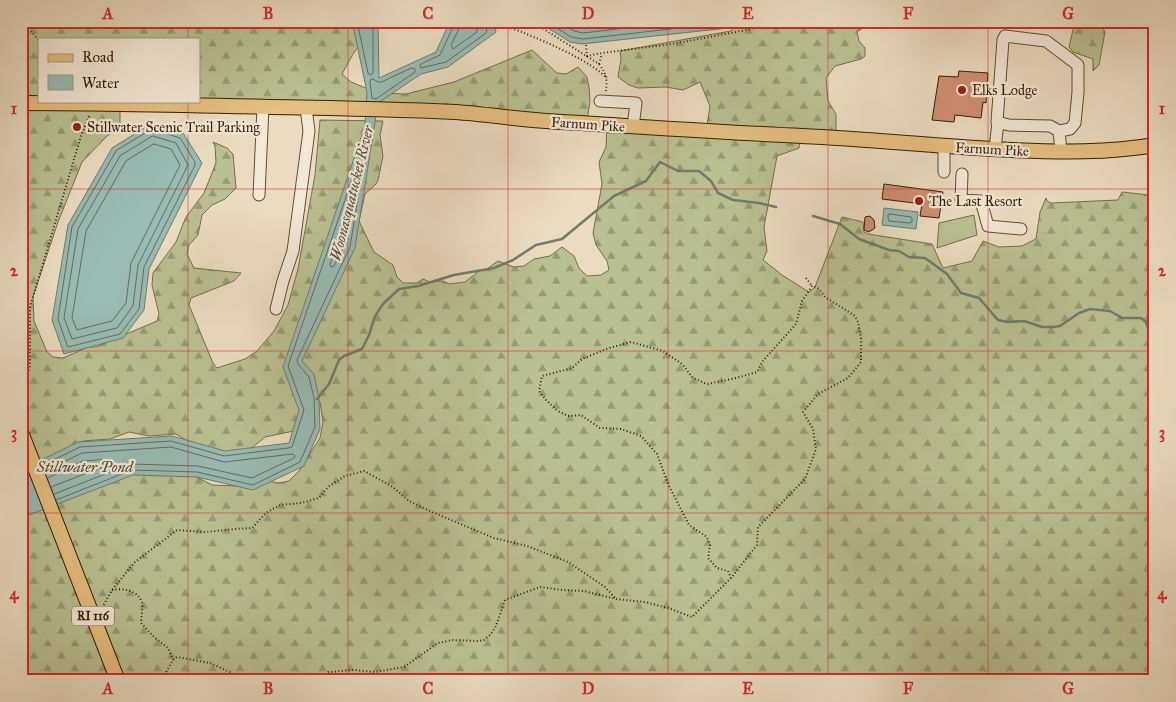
<svg xmlns="http://www.w3.org/2000/svg" width="1176" height="702" viewBox="0 0 1176 702" font-family="'IM FELL Great Primer',serif">
	<defs>
		<pattern id="forest-firs" width="22" height="20" patternUnits="userSpaceOnUse" patternTransform="scale(1.25)"><rect width="22" height="20" fill="#b9c091"/><path d="M5 1l3.5 6h-7zM16 11l3.5 6h-7z" fill="#979b74"/></pattern>
	</defs>
	<rect width="100%" height="100%" fill="#ebdcc1"/>
	<filter id="stains"><feTurbulence type="fractalNoise" baseFrequency=".004" numOctaves="4"/><feColorMatrix values="0 0 0 0 .2 0 0 0 0 .09 0 0 0 0 .02 0 0 0 .5 -.17"/></filter>
	<radialGradient id="worn" r=".72"><stop offset=".6" stop-color="#630" stop-opacity="0"/><stop offset="1" stop-color="#630" stop-opacity=".3"/></radialGradient>
	<path fill="url(#forest-firs)" stroke="#786e48" fill-rule="evenodd" d="M21 21H390L367 35 353 54 342 74 351 82 378 93 406 94 454 82 532 50 557 73 566 74 578 67 587 77 589 87 590 101 587 121 120 106V128L107 136 82 162 58 222 33 297 34 321 47 352 53 357 63 358 88 347H96L157 321 159 314 152 285 153 273 176 242 186 217 204 193 216 163 215 146 213 142 227 148 233 154 236 188 225 199 212 205 202 215 198 235 189 245 187 254 194 268 241 273 234 281 191 298 189 305 213 363 217 368 245 359 257 351 274 331 288 305 298 269 315 175 320 120 383 121 380 135 383 156 378 180 376 184 365 194 359 221 374 252 393 265 397 277 403 283H417L423 279 430 282 443 281 449 284 465 282 479 271 487 269 498 261 514 267 524 266 534 259 550 256 562 247 574 256 579 268 587 276 601 275 609 270 607 261 596 245 593 233 602 184 599 162 606 147 607 124 801 137 799 148 777 156 764 227 767 251 763 260 782 275 809 292 815 287 842 217 863 222 864 232 868 234 932 244 943 268 972 261 983 241 999 247 1022 246 1036 239 1040 212 1046 198 1047 201 1051 203 1118 200 1122 192 1149 195 1155 197V681H21V521L26 514 70 484 174 465 212 485 237 486 267 481 279 483 289 481 299 471 320 438 323 422 320 402 311 389 299 423 294 431 265 437 253 447 231 457 208 454 176 434 149 436 129 432 110 439 83 441 21 476ZM39 39H199V101H39Z
		M738 21H873L857 32 859 41 865 48V56L861 59 835 66 826 78 828 101 836 114V134L707 125 710 106 700 82 683 90 666 87 638 88 629 85 618 77 621 59 620 51 731 31Z
		M1075 21H1098L1105 32 1099 65 1093 71V59L1073 52 1069 47Z"/>
	<path fill="#b9c091" stroke="#786e48" d="M974 215 977 235 937 248 939 223Z"/>
	<path fill="#98bbb4" stroke="#717c6c" d="M352 21H378L379 78 436 52 450 21H487V24L495 28 496 32 448 67 421 74 378 103 355 248 302 361 314 374 319 398 320 429 304 466 253 490 197 477 133 475 21 518V470L78 442 172 436 225 451 289 443 299 410 283 367 365 126 367 92Z
		M537 21H747L746 26 582 44 570 42Z
		M152 123 183 133 202 163 149 269 144 310 123 338 64 354 52 320 68 225 112 148Z
		M884 208 918 212 916 229 882 225Z"/>
	<g fill="none" stroke-linecap="round" stroke-linejoin="round">
		<path stroke="#676c5a" stroke-width="1" d="M357 21 368 73 371 75 373 73V21
			M455 21 454 25 440 55 421 64 420 66 421 68 446 62 486 33 487 30 483 26 482 21
			M461 21 460 27 451 45 453 49 477 32 476 21
			M546 21 571 37 583 39 740 21
			M558 21 574 31 583 33 685 21
			M412 68 415 69V72L376 99 372 98 370 82 371 79H373L378 82H381Z
			M152 129 180 138 195 162V165L144 267 139 309 120 334 68 347 67 345 58 319 72 227 116 151Z
			M153 136 176 143 188 165 138 265 133 306 117 328 72 339 64 318 78 229 120 156Z
			M154 144 171 149 180 165 131 263 126 303 112 321 77 330 72 318 86 231 126 161Z
			M890 214 911 217 912 218V222L910 223 889 221 888 218V215Z
			M343 228H345L346 230 344 245 334 266 331 267 330 264 342 229Z
			M43 465 80 447 171 441 224 456 288 448 292 447 304 410 288 366 359 159 361 157 363 158 364 160 350 247 297 360 298 364 309 377 314 398 315 427 300 462 253 485 197 472 132 470 56 500
			M45 471 82 453 171 447 224 462 293 454 295 456 294 458 252 478 198 466 131 464 54 494
			M48 478 83 461 109 459 111 461 110 464 51 487"/>
		<path stroke="#717c6c" stroke-width="2.5" d="M813 216 840 224 859 239 889 250 899 251 909 257 925 258 947 274 961 293 979 298 998 320 1008 322 1024 321 1042 327H1053L1060 326 1079 313 1090 309 1110 311 1122 318H1141L1146 322 1151 336 1155 339
			M317 399 329 384 339 360 344 356 362 349 369 335 375 316 383 304 399 289 418 286 454 275 494 268 513 260 536 245 562 239 614 196 646 181 660 162 678 171H699L711 181 718 193 733 200 759 203 776 207"/>
	</g>
	<path fill="#ce8e71" stroke="#361d00" d="M959 71 988 73 986 103 983 102 981 118 955 115 954 122 932 120 939 76 958 77Z
		M884 184 943 192 939 218 920 216 922 204 882 199Z
		M870 216 874 220 875 228 869 232 864 230 865 217Z"/>
	<g fill="none" stroke-linecap="round" stroke-linejoin="round">
		<g stroke="#634d30" stroke-width="13">
			<path id="minor" d="M600 101 636 103 633 127
				M1059 131 1050 126 1009 125 997 122 1003 40 1005 36 1046 41 1078 65V92L1075 123 1070 129 1059 131 1061 151
				M995 149 998 122
				M944 172V146
				M962 174 961 200 981 201 988 226 1021 229
				M259 195 263 107
				M276 309 283 281 293 251 309 131 306 108"/>
		</g>
		<g stroke="#361d00" stroke-width="16">
			<path id="major" d="M21 103C105 103 189 105 272 107 333 108 394 109 455 112 485 114 515 119 546 121 631 126 716 132 802 136 872 139 942 147 1012 150 1060 152 1108 153 1155 145
				M21 432 118 681"/>
		</g>
		<path stroke="#361d00" stroke-width="2" stroke-dasharray="1 2.5" stroke-linecap="butt" d="M21 21 39 40
			M495 21C501 26 515 29 524 33 549 43 588 60 607 78
			M531 21 599 64C607 75 607 78 606 91
			M586 45 587 56 602 53 672 44 752 29 758 21
			M599 64 602 54
			M806 278 812 286
			M21 386C27 380 28 373 30 365V307L81 136 90 114
			M112 590C123 588 138 590 142 603 143 609 141 618 141 623L154 637 168 648 173 660
			M102 608 112 590 135 562 177 530 206 532 236 529 252 528 266 513 280 505 301 503 319 498 328 487 345 476 364 471 393 487 409 501 432 512 494 538 527 546 568 562 605 587 616 599
			M161 681 173 660 177 657 210 663 230 672 242 681
			M317 681 328 672 353 670 375 672 404 667 438 643 452 640 479 641 484 640 491 634 496 626 505 600 540 587 562 590 584 591 616 599 645 602 668 608 692 617 731 578 757 545 758 527 805 479 816 449 813 429 803 412 818 394 848 378 861 362V338L858 322 855 316 825 297 819 289 812 286 802 301 796 324 762 362 757 372 736 378 707 384 693 378 682 364 663 351 631 342 606 349 582 359 572 368 542 376 539 391 546 400 558 411 568 416 581 415 600 428 621 429 641 436 657 454 669 486 689 525 707 537 710 545 708 558 717 568 728 571 731 578"/>
		<use href="#minor" stroke="#f2e8d7" stroke-width="11"/>
		<use href="#major" stroke="#e6be80" stroke-width="14"/>
	</g>
	<path fill="none" stroke="#d62828" stroke-width="1" stroke-opacity="0.55" d="M188 21V39M348 21V681M508 21V681M668 21V681M828 21V681M988 21V681M188 101V681M21 189H1155M21 351H1155M21 513H1155"/>
	<g fill="#8f2418" stroke="#f2e8d7" stroke-width="2">
		<circle cx="962" cy="90" r="5"/>
		<circle cx="77" cy="127" r="5"/>
		<circle cx="919" cy="201" r="5"/>
	</g>
	<g text-anchor="middle" stroke-width="4.5" stroke-linejoin="round" paint-order="stroke">
		<rect fill="#f2e8d7" stroke="#6e5a40" stroke-width="1" x="72" y="606.5" width="42" height="19" rx="4"/>
		<g font-size="12" font-weight="bold" fill="#361d00">
			<text x="93" y="620">RI 116</text>
		</g>
		<g font-size="14" fill="#361d00" stroke="#f2e8d7" text-anchor="start">
			<text x="972" y="95">Elks Lodge</text>
			<text x="87" y="132">Stillwater Scenic Trail Parking</text>
			<text x="929" y="206">The Last Resort</text>
		</g>
		<g font-size="14" fill="#361d00" stroke="#f2e8d7">
			<text transform="translate(588 124) rotate(4)" y="5">Farnum Pike</text>
			<text transform="translate(992 149) rotate(3)" y="5">Farnum Pike</text>
		</g>
		<g font-size="15" font-style="italic" fill="#534c36" stroke="#f2e8d7">
			<text transform="translate(352 193) rotate(-76)" y="5">Woonasquatucket River</text>
			<text x="85" y="472">Stillwater Pond</text>
		</g>
	</g>
	<rect width="1176" height="702" fill="none" stroke="#ebdcc1" stroke-width="55"/>
	<rect x="38" y="38" width="162" height="65" fill="#f2e8d7" stroke="#a79781"/>
	<rect x="48" y="54" width="25" height="8" fill="#e6be80" stroke="#a79781"/>
	<text x="82" y="62" font-size="15" fill="#361d00">Road</text>
	<rect x="48" y="75" width="25" height="15" fill="#98bbb4" stroke="#a79781"/>
	<text x="82" y="88" font-size="15" fill="#361d00">Water</text>
	<rect x="28" y="28" width="1120" height="646" fill="none" stroke="#d62828" stroke-width="2"/>
	<g font-size="16" text-anchor="middle" font-weight="bold" fill="#d62828">
		<text x="108" y="19">A</text>
		<text x="268" y="19">B</text>
		<text x="428" y="19">C</text>
		<text x="588" y="19">D</text>
		<text x="748" y="19">E</text>
		<text x="908" y="19">F</text>
		<text x="1068" y="19">G</text>
		<text x="14" y="114">1</text>
		<text x="1162" y="114">1</text>
		<text x="14" y="276">2</text>
		<text x="1162" y="276">2</text>
		<text x="14" y="438">3</text>
		<text x="1162" y="438">3</text>
		<text x="14" y="599">4</text>
		<text x="1162" y="599">4</text>
		<text x="108" y="694">A</text>
		<text x="268" y="694">B</text>
		<text x="428" y="694">C</text>
		<text x="588" y="694">D</text>
		<text x="748" y="694">E</text>
		<text x="908" y="694">F</text>
		<text x="1068" y="694">G</text>
	</g>
	<rect width="100%" height="100%" filter="url(#stains)"/>
	<rect width="100%" height="100%" fill="url(#worn)"/>
</svg>
